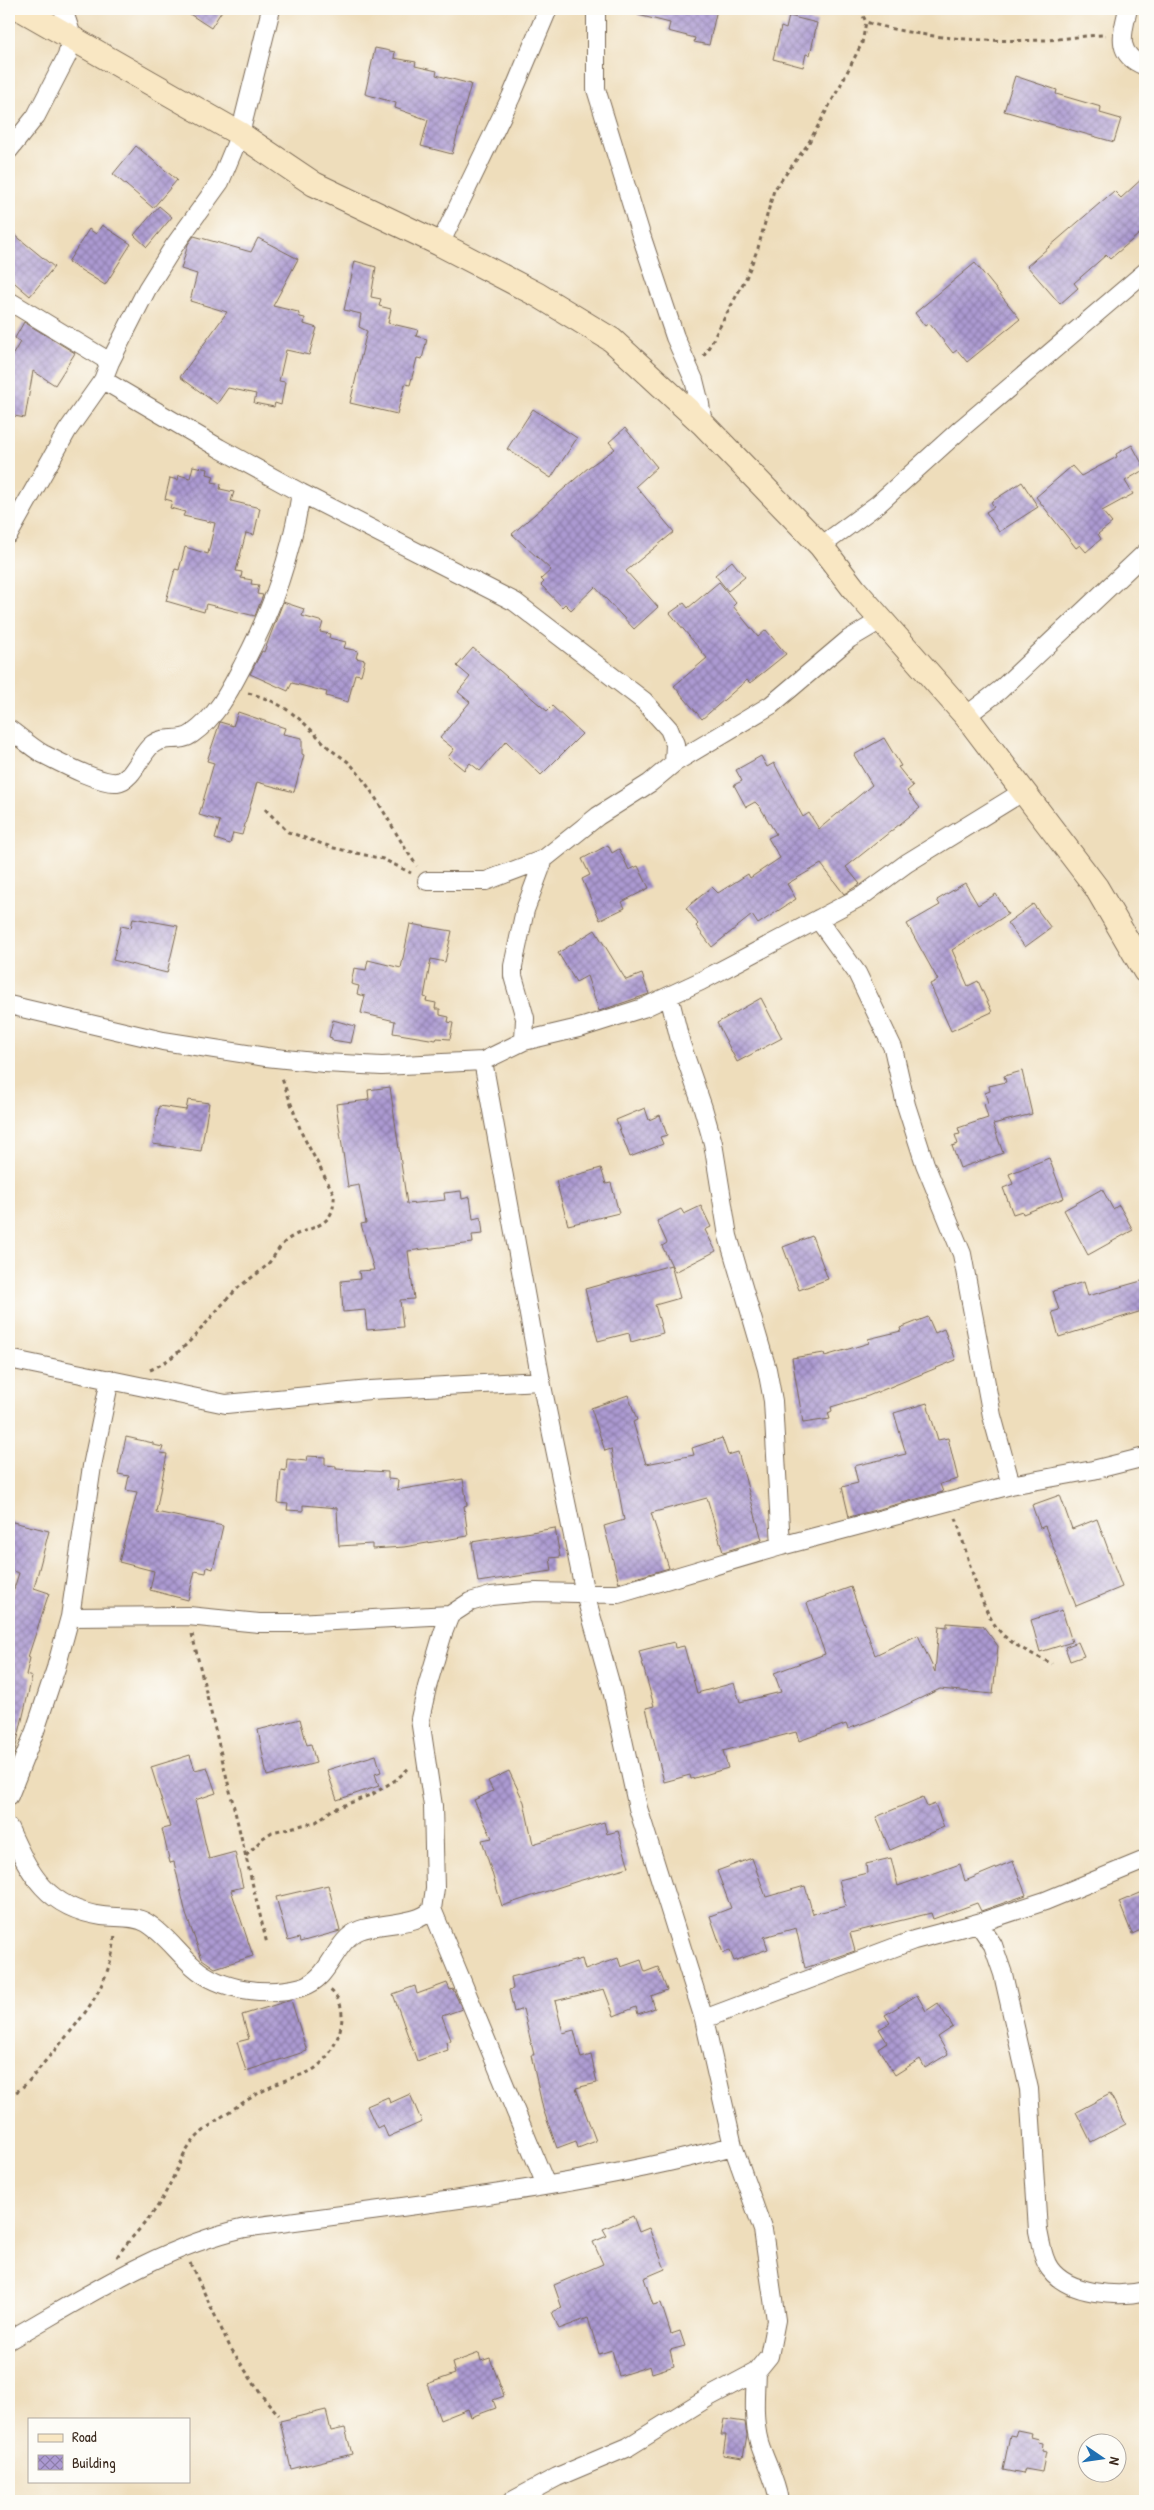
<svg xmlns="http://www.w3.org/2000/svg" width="1154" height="2510" viewBox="0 0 1154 2510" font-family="'Patrick Hand',sans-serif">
	<defs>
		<pattern id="building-cross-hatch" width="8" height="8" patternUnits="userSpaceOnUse" patternTransform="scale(1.25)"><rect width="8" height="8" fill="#ac9ad2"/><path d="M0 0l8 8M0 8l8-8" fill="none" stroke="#8d7eaa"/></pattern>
	</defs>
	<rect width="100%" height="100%" fill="#fdfcf7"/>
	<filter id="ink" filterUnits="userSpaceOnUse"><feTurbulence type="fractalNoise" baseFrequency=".02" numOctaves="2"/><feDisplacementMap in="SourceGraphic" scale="10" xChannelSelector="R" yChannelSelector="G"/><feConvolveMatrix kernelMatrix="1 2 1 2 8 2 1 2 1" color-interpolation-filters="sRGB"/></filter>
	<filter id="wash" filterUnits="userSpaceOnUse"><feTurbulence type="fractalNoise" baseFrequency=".0096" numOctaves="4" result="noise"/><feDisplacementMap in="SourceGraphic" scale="20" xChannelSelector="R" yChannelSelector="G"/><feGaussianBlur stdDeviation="1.12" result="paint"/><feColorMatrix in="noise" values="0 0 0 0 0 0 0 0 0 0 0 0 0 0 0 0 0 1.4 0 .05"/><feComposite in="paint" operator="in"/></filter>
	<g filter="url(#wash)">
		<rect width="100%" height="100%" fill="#edb"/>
		<g id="blocks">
			<path fill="url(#building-cross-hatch)" d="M182 9H223L211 28Z
				M638 9H717L709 45 694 42 695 38 668 31 670 23 638 15Z
				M789 16 817 23 810 55 806 54 803 67 773 59 781 27 786 29Z
				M375 48 395 52 394 58 416 62 415 66 437 71 436 75 471 84 452 154 421 146 428 120 395 108 396 103 365 94Z
				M1015 76 1057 90 1056 94 1101 107 1100 113 1121 119 1114 142 1004 111Z
				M136 146 177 180 153 208 113 174Z
				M1145 176V229L1110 259 1106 255 1074 283 1078 288 1060 304 1027 266 1114 191 1121 198Z
				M159 206 172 217 147 247 134 235Z
				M102 225 131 244 105 285 68 262 89 229 96 234Z
				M9 230 54 267 30 296 9 278Z
				M194 236 251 252 258 238 298 259 273 306 298 312 300 317 305 318 304 324 317 328 309 355 286 350 279 381 285 382 281 405 275 403 274 407 254 403 256 394 228 388 217 404 180 377 227 312 190 301 197 274 181 269 188 244Z
				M355 261 376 267 371 297 381 299 379 306 391 309 388 323 418 330 416 336 427 339 422 359 417 358 410 385 405 384 397 414 350 403 367 331 359 327 361 314 344 310Z
				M975 263 1020 319 967 362 957 350 953 353 929 323 925 326 915 313Z
				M24 322 75 353 55 385 33 371 25 418 9 415V361L20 342 15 338Z
				M533 409 577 438 551 478 507 449Z
				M625 428 657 467 636 486 674 532 626 571 658 607 634 629 595 587 571 610 565 604 562 607 541 585 544 582 541 579 551 570 512 534 589 467 615 449 609 442Z
				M1132 445 1145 469 1125 481 1133 494 1102 511 1112 523 1098 534 1101 539 1086 552 1080 545 1076 548 1036 497 1072 466 1081 476 1117 457 1116 454Z
				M193 466 208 469 207 474 214 476 212 482 221 484 220 489 234 492 231 501 260 508 254 535 246 533 236 571 242 572 241 578 252 580 251 584 259 585 257 594 263 595 255 616 206 604 204 612 166 601 175 569 179 570 185 547 208 554 215 523 183 516 185 512 170 508 172 501 165 499 170 478 178 480 179 475 190 478Z
				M1022 482 1038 507 999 532 986 512 994 507 991 502Z
				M732 561 745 577 728 591 715 575Z
				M719 582 736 603 733 606 758 637 766 630 786 654 750 683 747 680 702 719 674 686 707 658 670 613 684 603 688 608Z
				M283 602 304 609 302 616 323 622 320 632 330 634 329 638 346 642 344 648 358 651 356 658 365 660 361 675 355 674 348 702 326 696 327 692 292 683 288 691 250 674 262 651 264 652Z
				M473 648 547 711 552 706 582 734 541 775 506 741 480 771 470 763 464 770 448 757 454 749 440 738 470 702 458 692 470 677 457 666Z
				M238 712 285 728 283 734 302 738V754L304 755 294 792 257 782 242 835 233 833 230 844 215 839 220 821 199 815 214 763 207 761 220 722 233 726Z
				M884 738 901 766 898 767 913 786 907 791 920 808 846 867 860 884 844 894 821 864 787 884 796 899 758 924 752 915 712 947 696 926 698 924 686 908 712 887 718 893 748 874 750 878 780 858 768 838 776 834 760 807 755 802 746 807 734 785 742 781 736 770 761 756 767 767 774 763 803 817 809 813 819 829 872 785 854 755Z
				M608 845 612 853 619 849 629 870 638 866 649 888 622 902 625 908 600 920 582 879 590 875 582 859Z
				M965 883 978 905 996 894 1008 914 952 950 968 986 978 981 992 1012 951 1031 930 984 938 980 907 924 940 905 937 900Z
				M1033 904 1051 928 1025 947 1007 923Z
				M133 918 178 926 167 973 113 960 121 926 131 928Z
				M410 924 452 931 445 962 431 959 424 997 427 998 426 1001 436 1003 435 1009H440V1015L449 1017 448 1022 453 1023 450 1039 437 1038 436 1040 393 1033 395 1021 361 1013 365 996 357 994 359 986 351 984 354 968 366 970 368 960 401 968Z
				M595 930 626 980 642 974 649 994 599 1011 587 976 576 982 558 953Z
				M761 998 782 1038 737 1062 717 1023Z
				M333 1020 355 1026 351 1043 332 1040V1038L329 1037Z
				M1022 1071 1032 1114 993 1124 1003 1153 960 1168 952 1146 958 1144 955 1135 960 1134 958 1128 988 1118 984 1104 988 1103 985 1093 990 1091 989 1086 1006 1082 1004 1076Z
				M390 1087 407 1204 445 1200 444 1193 461 1191 462 1199 470 1197 473 1219 481 1217 483 1234 472 1235 473 1243 408 1251 414 1299 400 1300 403 1327 367 1330 365 1310 343 1312 341 1281 360 1279 359 1271 374 1270 361 1224 366 1223 359 1185 348 1187 336 1104 369 1100 368 1090Z
				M188 1100 209 1103 201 1151 153 1144 159 1106 186 1110Z
				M645 1108 649 1120 660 1115 667 1135 660 1137 663 1144 630 1157 616 1120Z
				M1049 1158 1064 1198 1023 1214 1022 1211 1013 1214 1003 1188 1013 1184 1009 1174Z
				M601 1168 606 1184 611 1183 619 1213 568 1225 556 1181Z
				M1102 1189 1113 1209 1119 1205 1133 1230 1088 1255 1064 1210Z
				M701 1206 711 1227 705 1230 716 1251 675 1272 662 1246 667 1243 657 1221 681 1209 684 1214Z
				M812 1236 828 1279 799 1290 783 1247Z
				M671 1265 680 1298 655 1305 663 1333 631 1342 629 1333 598 1341 585 1289Z
				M1145 1280V1310L1059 1337 1052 1312 1059 1310 1053 1291 1084 1282 1088 1296Z
				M928 1317 935 1333 944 1329 956 1360 868 1396 831 1407 832 1411 828 1413 830 1419 803 1423 792 1358 824 1353 825 1356 869 1343 868 1339 901 1331 900 1328Z
				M628 1395 637 1420 633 1422 646 1464 694 1455 692 1448 722 1438 728 1455 738 1452 762 1540 723 1552 707 1498 651 1513 669 1568 619 1583 604 1526 624 1520 611 1449 605 1451 591 1408Z
				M927 1403 938 1440 948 1438 958 1479 940 1484 943 1492 849 1517 842 1487 858 1483 854 1466 906 1454 894 1413Z
				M126 1437 153 1443V1445L163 1447 161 1453 167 1454 156 1512 223 1526 213 1569 207 1567 206 1573 195 1571 188 1600 150 1590 154 1571 119 1562 137 1492 126 1490 129 1476 118 1474Z
				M307 1456 325 1457V1465L336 1466V1469L388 1472V1479L398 1480 397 1490 463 1479 467 1505 464 1506 468 1536 404 1547 372 1549V1544L339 1546 337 1508 303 1505V1511L287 1510 288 1504 278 1503 281 1470 286 1471 287 1459 306 1461Z
				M1060 1495 1072 1529 1097 1519 1122 1587 1076 1606 1045 1526 1040 1528 1032 1505Z
				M9 1521 49 1531 34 1588 49 1593 28 1657 30 1658 26 1675 32 1677 14 1755 9 1754V1604L19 1573 9 1570Z
				M555 1528 560 1557 550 1558 552 1571 478 1582 472 1542Z
				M851 1587 875 1655 918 1635 935 1672 939 1626 947 1627V1623L983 1626 998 1646 993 1694 940 1689 887 1714 848 1729 846 1724 799 1741 796 1732 723 1751 728 1768 691 1779 690 1775 664 1782 646 1708 654 1706 639 1651 674 1642 675 1648 684 1646 697 1693 734 1683 740 1702 781 1692 774 1673 825 1654 807 1603Z
				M1062 1610 1072 1642 1040 1652 1031 1620Z
				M1078 1642 1084 1656 1070 1661 1065 1647Z
				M300 1719 307 1745 311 1744 316 1763 267 1776 258 1730Z
				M190 1755 195 1770 207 1767 216 1793 195 1800 209 1859 235 1852 243 1887 231 1890 253 1956 215 1968 202 1959 186 1914 174 1862 170 1863 162 1829 170 1827 151 1767Z
				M376 1755 381 1772 375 1774 379 1786 337 1800 327 1770Z
				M509 1771 524 1802 533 1844 604 1822 607 1834 618 1831 629 1867 578 1881 502 1906 482 1840 492 1838 474 1800 493 1791 488 1781Z
				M923 1797 927 1807 935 1804 944 1827 890 1850 876 1817Z
				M752 1858 766 1897 805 1886 813 1914 846 1906 839 1880 867 1873 866 1864 891 1858 898 1886 960 1864 965 1881 1013 1861 1026 1895 981 1911 977 1903 933 1919 931 1913 850 1933 855 1951 805 1968 796 1928 764 1937 768 1949 734 1961 730 1951 723 1953 710 1916 731 1908 717 1871Z
				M328 1885 340 1931 300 1942 299 1938 288 1941 276 1897Z
				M1145 1891V1928L1132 1934 1119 1902Z
				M618 1958 621 1967 641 1960 645 1972 658 1967 667 1990 651 1996 655 2008 638 2014 636 2007 614 2016 604 1989 555 2001 563 2033 574 2030 581 2058 591 2055 597 2083 576 2088 596 2141 578 2148 576 2141 557 2148 543 2109 531 2055H534L523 2009 514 2012 509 1990 513 1989 511 1977 582 1959 585 1970Z
				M447 1983 450 1990 453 1989 462 2009 442 2016 451 2040 446 2042 448 2050 417 2061 393 1994 415 1986 417 1994Z
				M917 1995 926 2011 938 2003 953 2027 938 2037 948 2054 925 2068 920 2059 895 2075 878 2048 887 2042 879 2029 890 2023 885 2015Z
				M291 2000 307 2051 246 2071 237 2042 249 2039 242 2015Z
				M410 2094 422 2122 388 2137 383 2125 377 2128 367 2106 388 2097 390 2103Z
				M1110 2094 1126 2124 1091 2142 1076 2112Z
				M633 2216 639 2232 649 2228 665 2269 644 2278 653 2305 661 2303 671 2334 680 2331 685 2346 670 2350 674 2366 652 2373 650 2366 619 2376 612 2350 599 2354 588 2318 559 2329 552 2312 562 2308 554 2285 603 2264 593 2242 607 2236 603 2229Z
				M479 2353 481 2361 490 2358 504 2396 493 2400 496 2408 471 2417 468 2409 440 2420 427 2384 455 2374 452 2363Z
				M326 2410 331 2431 345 2428 352 2454 291 2469 280 2421Z
				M724 2419 745 2422 747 2435 743 2458 723 2455 726 2435H721Z
				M1017 2430 1032 2433 1031 2437 1039 2439 1038 2442 1043 2443 1042 2451 1046 2452 1042 2472 1025 2469 1023 2474 1003 2470 1010 2435 1015 2436Z"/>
		</g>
	</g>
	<g filter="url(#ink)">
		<use href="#blocks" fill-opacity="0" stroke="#7a6955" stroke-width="1"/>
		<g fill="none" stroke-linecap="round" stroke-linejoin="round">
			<g stroke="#7a6955" stroke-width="20">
				<path id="minor" d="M596 9V89L641 235 675 337 694 380 700 404 703 424
					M1128 9C1122 34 1115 55 1145 66
					M9 150 36 116 67 56 72 36 63 9
					M440 244 511 97 548 9
					M9 301 110 362
					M103 380 219 448 301 493 515 602 644 701 669 729 675 744 674 763
					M9 534 67 431 103 380 110 362 147 289 174 246 220 182 240 134 271 9
					M821 546 878 504 963 427 1145 272
					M966 716 1000 690 1145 553
					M9 729C20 737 31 747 43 754 59 762 100 784 117 782 134 780 140 753 153 744 165 735 180 743 192 734 217 716 229 692 243 665 273 608 291 556 301 493
					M427 881H486L544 859 598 816 650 783 674 763 771 705 849 639 881 620
					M818 919 857 973 893 1048 906 1105 925 1164 962 1254 992 1416 1011 1485
					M669 996 681 1044 703 1108 713 1143 728 1236 767 1369 773 1401 781 1546
					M9 1005 163 1041 266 1057 324 1063 382 1066 483 1061 524 1041 583 1027 643 1008 701 981 862 896 907 863 1024 791
					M524 1041 525 1018 513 976V966L525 910 544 859
					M483 1061 541 1381 585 1594 612 1690 638 1808 704 2019 733 2146 763 2230 776 2320 769 2356 756 2372 707 2398 628 2447 557 2477 512 2501
					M9 1359 226 1404 370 1390 541 1381
					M70 1617 188 1616 259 1623H296L450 1615
					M9 1796 35 1731 56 1668 70 1617 92 1466 110 1379
					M9 1828C30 1875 47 1908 102 1916 116 1918 134 1915 147 1923 165 1934 178 1953 194 1967 221 1991 267 1996 302 1987 331 1979 334 1940 360 1930 378 1923 421 1925 432 1909L435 1888 433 1806 420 1719 427 1687 443 1633 450 1615 470 1602 491 1596 536 1592 618 1594 781 1546 1011 1485 1093 1470 1145 1457
					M432 1909 546 2185
					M978 1923 993 1945 1003 1974 1029 2089 1038 2231C1041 2243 1042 2258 1050 2269 1068 2294 1118 2298 1145 2291
					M704 2019 914 1940 978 1923 1045 1901 1145 1860
					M9 2340C85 2297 158 2248 245 2228 408 2205 574 2189 733 2146
					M756 2372C755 2395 753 2420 759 2442 765 2462 776 2480 779 2501"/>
			</g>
			<g stroke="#7a6955" stroke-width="26">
				<path id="secondary" d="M21 9 240 134 314 184 440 244 538 295 612 340 703 424 821 546 854 589 966 716 1096 887 1145 971"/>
			</g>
			<path stroke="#7a6955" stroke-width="3" stroke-dasharray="4 4" stroke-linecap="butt" d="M860 9 866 22C923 39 986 42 1045 40 1065 39 1086 35 1106 35
				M704 356 746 278 758 248 774 190 808 144 839 88 862 43 866 22
				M248 693C284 702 301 719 326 745 334 754 346 758 353 767 379 797 394 834 417 866
				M265 809 288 832 334 848 383 859 411 873
				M150 1370C187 1354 208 1317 236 1290 245 1281 257 1275 266 1266 272 1260 276 1252 282 1245 301 1223 336 1235 334 1194L302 1134 281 1076
				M956 1518C966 1549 978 1603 997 1628 1009 1645 1034 1654 1052 1664
				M192 1634 267 1944
				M246 1856 263 1838 272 1832 316 1822 332 1810 373 1794 397 1779 410 1767
				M9 2096C26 2088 35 2073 47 2059 80 2021 112 1986 115 1933
				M117 2257C131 2236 151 2220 163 2197 175 2177 182 2151 199 2135 214 2120 259 2091 279 2083 289 2078 301 2076 311 2071 335 2057 356 2010 330 1990
				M190 2263 230 2347 262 2396 279 2415"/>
			<use href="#minor" stroke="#fff" stroke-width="18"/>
			<use href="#secondary" stroke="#f9e7c3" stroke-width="24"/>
		</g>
	</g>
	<rect width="1154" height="2510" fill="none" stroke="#fdfcf7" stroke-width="30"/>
	<rect x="28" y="2418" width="162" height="65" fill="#fdfcf7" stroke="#afa8a0"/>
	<rect x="38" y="2434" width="25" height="8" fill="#f9e7c3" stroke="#afa8a0"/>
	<text x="72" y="2442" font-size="15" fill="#3b2a1e">Road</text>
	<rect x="38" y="2455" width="25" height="15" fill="url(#building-cross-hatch)" stroke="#afa8a0"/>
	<text x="72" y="2468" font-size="15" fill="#3b2a1e">Building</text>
	<g transform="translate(1102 2458) rotate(103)"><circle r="24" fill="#fdfcf7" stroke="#afa8a0"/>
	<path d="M0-4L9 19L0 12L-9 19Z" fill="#1f6fb2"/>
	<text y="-8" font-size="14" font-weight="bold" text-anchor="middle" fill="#3b2a1e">N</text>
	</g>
</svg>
